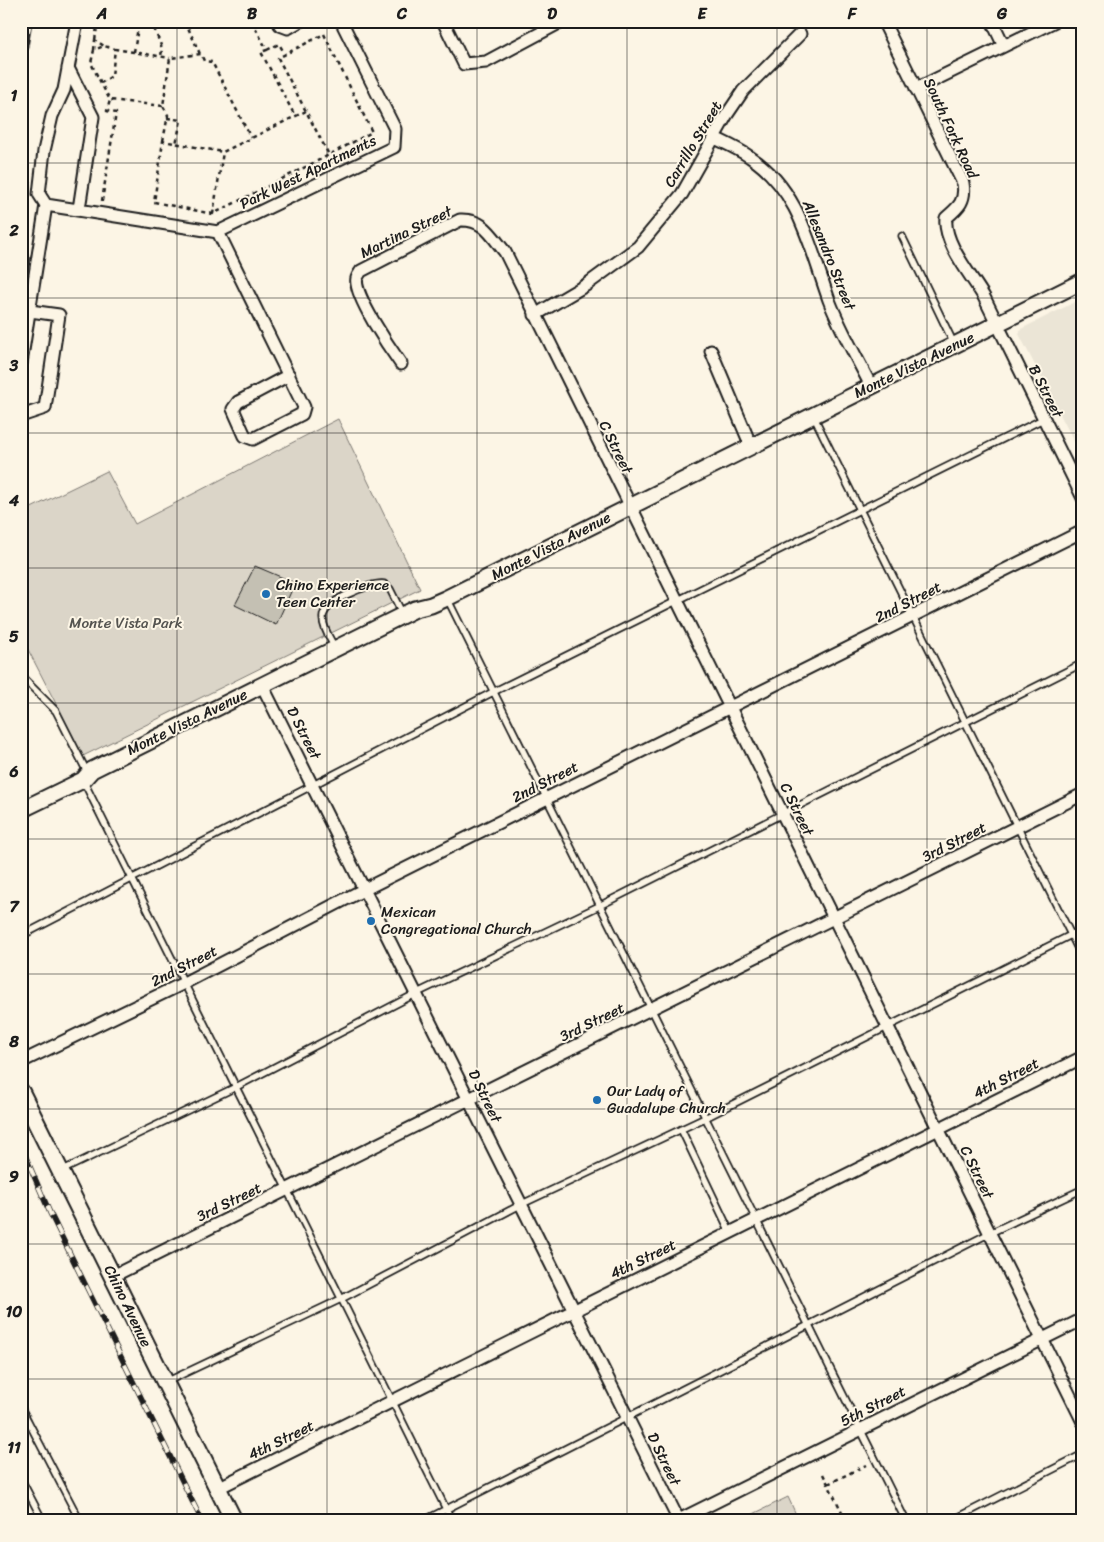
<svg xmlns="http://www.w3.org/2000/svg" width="1104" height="1542" viewBox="0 0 1104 1542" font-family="Sriracha,sans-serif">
	<rect width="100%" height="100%" fill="#fcf5e5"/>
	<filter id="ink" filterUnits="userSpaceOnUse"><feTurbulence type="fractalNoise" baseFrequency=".02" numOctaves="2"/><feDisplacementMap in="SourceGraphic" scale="10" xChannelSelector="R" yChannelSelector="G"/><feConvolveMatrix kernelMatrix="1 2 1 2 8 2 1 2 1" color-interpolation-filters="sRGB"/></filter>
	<g filter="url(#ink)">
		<path fill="#ebe5d6" d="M1083 298V459L1019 334 1021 329Z"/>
		<path fill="#dbd5c8" stroke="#7c7872" d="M338 419 420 589 83 756 21 636V513L107 471 135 524Z
			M788 1497 799 1521H739Z"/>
		<path fill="#c4c0b3" stroke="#1c1c1c" d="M255 566 295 583 276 625 235 605Z"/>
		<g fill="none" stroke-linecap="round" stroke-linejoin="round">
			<g stroke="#1c1c1c" stroke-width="9">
				<path id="service" d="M902 236 954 344
					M814 417 1083 959
					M1071 474 1083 468
					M448 600 906 1521
					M335 648C331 640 323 629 323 619 321 602 370 582 384 584L390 589 403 615
					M21 676 56 711 87 772
					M84 782 452 1521
					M21 936 495 691 1043 419
					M681 1129 730 1232
					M61 1171 236 1087 417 993 599 906 1083 663
					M166 1382 341 1299 522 1204 705 1118 1083 929
					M21 1408 28 1421
					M21 1425 28 1421 80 1521
					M21 1479 43 1521
					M423 1521 990 1233 1083 1189
					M951 1521 1083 1454"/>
			</g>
			<g stroke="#1c1c1c" stroke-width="15">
				<path id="minor" d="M77 21 64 90 52 116 44 151 39 194 46 205 218 232 394 147 395 129 341 21
					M278 21 280 25 288 28 300 21
					M443 21 464 64 486 62 563 21
					M883 21 963 183C966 201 959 207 946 218 943 243 972 276 984 297L1083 498
					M992 21 1004 46
					M68 68 93 117 79 209
					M916 89 1055 21
					M713 137C725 143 739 149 750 157 800 190 810 248 829 300 840 329 857 358 871 386
					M218 232 304 407 302 414 253 439 245 436 233 409 238 402 289 375
					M535 315 586 285 638 247 682 194 726 116 743 91 800 34
					M711 351 751 446
					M21 363 46 205
					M401 364C391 350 352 293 357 278 358 275 360 273 361 271L460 220C484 219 491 235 505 252L1083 1422
					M21 416 45 408 59 315 30 311
					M262 685 679 1521
					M21 1062 184 983 365 889 1083 531
					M113 1276 1083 794
					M218 1488 1083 1057
					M677 1521 1083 1319"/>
			</g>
			<g stroke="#1c1c1c" stroke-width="19">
				<path id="tertiary" d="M21 810 83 780 92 770 415 609 431 605 447 598 1083 281"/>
			</g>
			<g stroke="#1c1c1c" stroke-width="20">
				<path id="secondary" d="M21 1092 234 1521"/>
			</g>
			<path stroke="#1c1c1c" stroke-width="2.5" stroke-dasharray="4 4" stroke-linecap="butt" d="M151 21 162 48 161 57
				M185 21 200 54
				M252 21 267 50 261 52 295 116
				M324 34 372 132 329 155 278 58Z
				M95 40 98 21
				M94 50 95 40 104 46
				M267 50 279 44 285 54
				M134 52 139 21
				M101 83 91 63 94 50 104 46 115 49
				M163 106 110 100 101 83 112 76 115 49 170 58
				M306 111 223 152 213 214 329 155
				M167 118 181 120 176 144
				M163 141 168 115 163 106 170 58 201 54 204 61 212 62 251 138
				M102 201 116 113 107 111 110 100
				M213 214 154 202 163 141 223 152
				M823 1474 845 1518 839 1521
				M828 1484 866 1465"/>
			<use href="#service" stroke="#fcf5e5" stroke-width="5.5"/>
			<use href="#minor" stroke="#fcf5e5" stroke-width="11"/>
			<use href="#tertiary" stroke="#fcf5e5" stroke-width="15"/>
			<use href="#secondary" stroke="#fcf5e5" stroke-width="16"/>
			<g stroke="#1c1c1c" stroke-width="5.5">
				<path id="rail" d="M21 76 30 21
					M21 1146 50 1213 202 1521"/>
			</g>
			<use href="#rail" stroke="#fcf5e5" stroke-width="4" stroke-dasharray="11" stroke-linecap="butt"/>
		</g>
	</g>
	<path fill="none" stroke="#1c1c1c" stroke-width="1" stroke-opacity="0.55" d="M177 21V1521M327 21V1521M477 21V1521M627 21V1521M777 21V1521M927 21V1521M21 163H1083M21 298H1083M21 433H1083M21 568H1083M21 703H1083M21 839H1083M21 974H1083M21 1109H1083M21 1244H1083M21 1379H1083"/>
	<g fill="#1f6fb2" stroke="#fcf5e5" stroke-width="2">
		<circle cx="266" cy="594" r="5"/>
		<circle cx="371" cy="921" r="5"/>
		<circle cx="597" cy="1100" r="5"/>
	</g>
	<g text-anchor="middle" stroke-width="4" stroke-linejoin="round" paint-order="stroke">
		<g font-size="15" fill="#1c1c1c" stroke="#fcf5e5">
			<text transform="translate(951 128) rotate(65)" y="5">South Fork Road</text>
			<text transform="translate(693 144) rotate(-59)" y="5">Carrillo Street</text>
			<text transform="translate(308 172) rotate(-26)" y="5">Park West Apartments</text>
			<text transform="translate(406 232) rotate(-26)" y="5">Martina Street</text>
			<text transform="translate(829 255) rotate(68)" y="5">Allesandro Street</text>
			<text transform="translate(914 365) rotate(-26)" y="5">Monte Vista Avenue</text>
			<text transform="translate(1046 391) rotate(63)" y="5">B Street</text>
			<text transform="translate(616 447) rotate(64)" y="5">C Street</text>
			<text transform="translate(551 546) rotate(-27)" y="5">Monte Vista Avenue</text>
			<text transform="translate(908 602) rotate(-27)" y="5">2nd Street</text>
			<text transform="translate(187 722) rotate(-26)" y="5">Monte Vista Avenue</text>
			<text transform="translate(304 733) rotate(63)" y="5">D Street</text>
			<text transform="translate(545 782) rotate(-27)" y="5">2nd Street</text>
			<text transform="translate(797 809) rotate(64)" y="5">C Street</text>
			<text transform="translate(954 842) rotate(-27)" y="5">3rd Street</text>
			<text transform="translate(184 966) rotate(-27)" y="5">2nd Street</text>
			<text transform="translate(592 1022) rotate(-26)" y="5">3rd Street</text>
			<text transform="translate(1006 1078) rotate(-27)" y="5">4th Street</text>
			<text transform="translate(485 1096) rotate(64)" y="5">D Street</text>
			<text transform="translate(977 1172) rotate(64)" y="5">C Street</text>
			<text transform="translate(229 1202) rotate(-26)" y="5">3rd Street</text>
			<text transform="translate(643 1259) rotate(-26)" y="5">4th Street</text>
			<text transform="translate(128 1306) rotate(64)" y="5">Chino Avenue</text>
			<text transform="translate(873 1406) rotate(-27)" y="5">5th Street</text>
			<text transform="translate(281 1440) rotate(-26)" y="5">4th Street</text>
			<text transform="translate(664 1459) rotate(64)" y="5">D Street</text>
		</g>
		<g font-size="15" fill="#1c1c1c" stroke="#fcf5e5" text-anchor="start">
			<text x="276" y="590">Chino Experience<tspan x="276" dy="17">Teen Center</tspan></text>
			<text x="381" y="917">Mexican<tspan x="381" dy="17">Congregational Church</tspan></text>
			<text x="607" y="1096">Our Lady of<tspan x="607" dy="17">Guadalupe Church</tspan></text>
		</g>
		<g font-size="15" fill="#555450" stroke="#fcf5e5">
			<text x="126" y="628">Monte Vista Park</text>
		</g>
	</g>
	<rect width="1104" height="1542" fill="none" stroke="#fcf5e5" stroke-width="55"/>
	<rect x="28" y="28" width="1048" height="1486" fill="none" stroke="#1c1c1c" stroke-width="2"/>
	<g font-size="16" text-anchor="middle" font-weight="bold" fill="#1c1c1c">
		<text x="102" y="19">A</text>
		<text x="252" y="19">B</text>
		<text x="402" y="19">C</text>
		<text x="552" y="19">D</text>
		<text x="702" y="19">E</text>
		<text x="852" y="19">F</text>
		<text x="1002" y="19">G</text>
		<text x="14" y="101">1</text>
		<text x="14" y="236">2</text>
		<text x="14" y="371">3</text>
		<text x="14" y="506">4</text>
		<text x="14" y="642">5</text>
		<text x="14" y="777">6</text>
		<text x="14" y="912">7</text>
		<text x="14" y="1047">8</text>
		<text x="14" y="1182">9</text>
		<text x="14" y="1317">10</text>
		<text x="14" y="1453">11</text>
	</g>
</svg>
